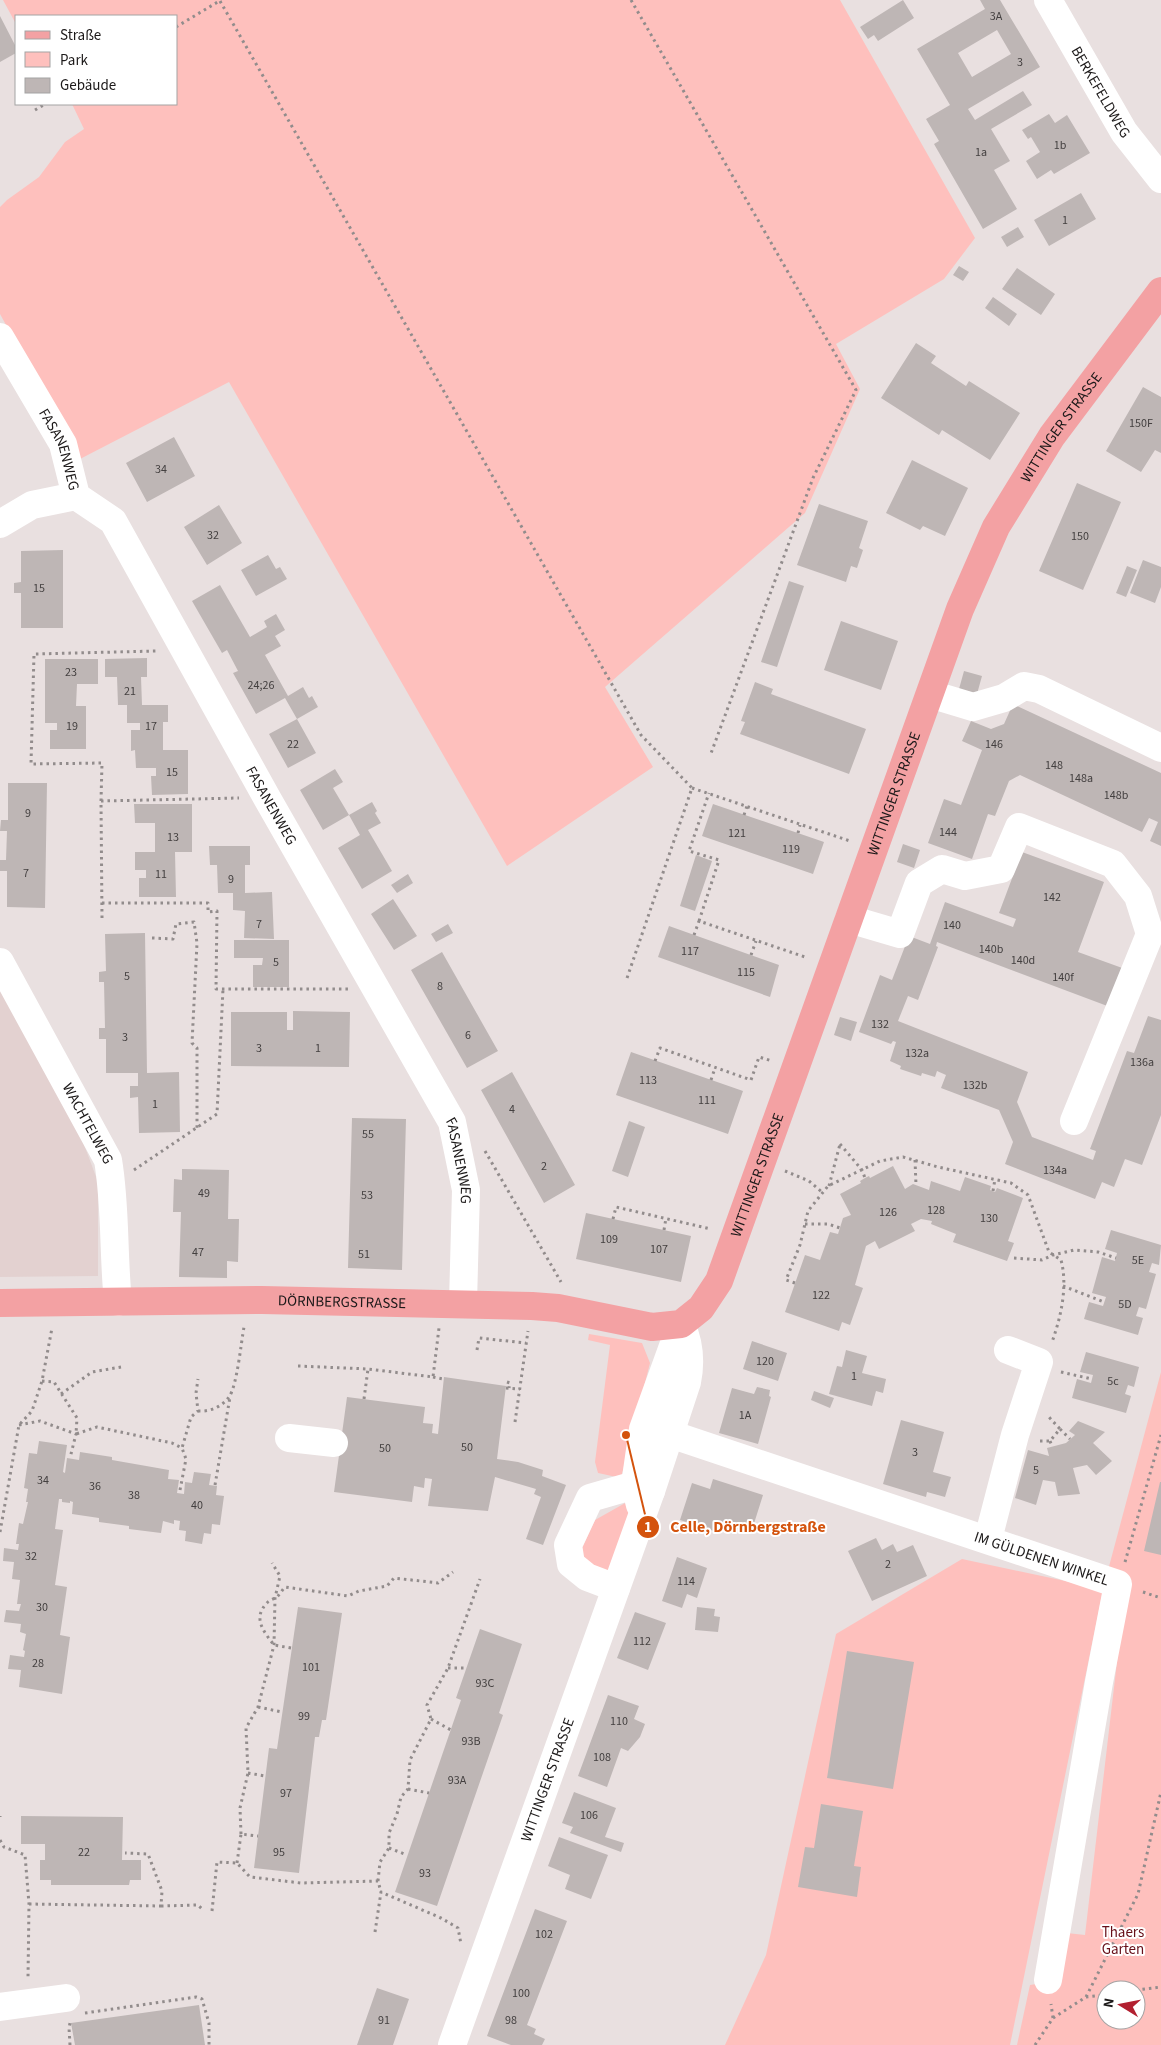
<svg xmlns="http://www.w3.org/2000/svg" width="1161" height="2045" viewBox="0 0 1161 2045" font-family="'Source Sans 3',sans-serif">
	<rect width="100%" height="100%" fill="#e9e0e0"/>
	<path fill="#e3d1d0" d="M0 989 76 1123 98 1182V1276L0 1277Z"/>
	<path fill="#fec0bd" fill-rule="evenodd" d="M3 0H840L975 238 944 279 836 344 860 389 805 513 605 687 653 767 507 866 229 382 80 459 0 314V207L7 200 39 177 65 142 84 129 72 104H176V16H16V24Z
		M589 1334 642 1343 650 1363 621 1478 598 1473 595 1462 610 1345 588 1340Z
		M1161 1372V2045H1017L1030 1985 1062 1980 1067 1933 1085 1935 1122 1619 1103 1590 1010 2045H725L766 1955 836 1634 962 1559 1103 1589ZM1106 1990H1136V2020H1106Z
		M627 1502 631 1514 610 1572 602 1576 583 1560 582 1548 595 1520Z"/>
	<path fill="#beb6b5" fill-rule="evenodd" d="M903 0 914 18 878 41 874 35 868 39 860 27Z
		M980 0H1000L1040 67 968 109 975 120 1023 91 1032 105 991 129 1010 161 994 170 1017 209 983 229 934 144 939 141 926 119 950 105 917 49 985 9ZM997 30 1011 54 972 77 958 53Z
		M0 16 16 47V53L0 62Z
		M1049 114 1055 123 1067 115 1090 153 1054 174 1051 170 1037 179 1026 161 1040 152 1031 137 1028 139 1022 130Z
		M1081 193 1096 219 1049 246 1034 220Z
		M1018 227 1024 237 1007 247 1001 237Z
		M959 266 969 272 963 281 953 275Z
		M1017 268 1055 294 1041 315 1002 289Z
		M993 297 1017 314 1009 326 985 308Z
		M916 343 936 356 931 363 966 386 969 381 1020 413 990 460 942 430 939 435 881 398Z
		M1143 387 1161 397V453L1155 450 1141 472 1106 451Z
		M174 437 195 476 147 502 126 463Z
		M912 460 968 488 945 536 923 526 920 530 886 513Z
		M1077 483 1121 502 1083 590 1039 571Z
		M819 504 868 521 859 548 863 550 857 568 851 566 846 582 797 565Z
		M219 505 242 543 207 565 184 527Z
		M63 550V628H21V593H14V583L21 582V551Z
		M268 555 276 569 280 567 287 579 256 596 241 570Z
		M1143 560 1161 567V587L1155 603 1130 593Z
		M1127 566 1137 570 1126 597 1116 593Z
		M789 581 804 586 777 667 761 662Z
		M220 585 250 637 267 627 264 621 276 614 285 630 275 636 281 646 265 655 288 696 303 687 309 698 312 696 318 707 297 719 285 698 256 714 233 673 238 671 227 650 222 653 192 601Z
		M841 621 898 641 881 690 824 670Z
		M147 658V677H141L142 705H168V722H163V750H188V794L152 795 151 776H156V768H136L135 750 131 751V730H140V723H127V705H118L117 677H105V659Z
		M45 659H98V684H77L76 706H86V749H50V730H57V723H45Z
		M964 671 982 676 977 694 959 689Z
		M755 682 773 689 771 694 866 729 849 774 740 734 745 722 741 721Z
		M1013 704 1161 773V846L1150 841 1158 822 1149 818 1142 832 1020 775 1009 781 995 816 988 814 972 859 928 843 944 799 961 805 982 750 962 741 971 721 991 729 1004 724Z
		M297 719 316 753 288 768 269 734Z
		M335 769 343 782 333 788 349 815 372 802 377 811 375 813 381 823 368 830 392 871 362 889 338 848 360 835 349 815 323 830 300 790Z
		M8 783H47L45 908 7 907V871H0V860H6L7 831H0L1 820H8Z
		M134 804H192V852H175L176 897H139V878H146V870H135V852H155V823H135Z
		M713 804 824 842 813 874 702 836Z
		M903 844 920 850 914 868 897 862Z
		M209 846H250V865H245V893L272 892 274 939 244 938 245 911 233 910V893H218L217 865H210Z
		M1022 852 1104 882 1078 952 1125 969 1110 1007 937 942 936 946 938 947 918 1000 908 996 898 1021 1028 1072 1017 1102 1032 1137 1093 1160 1096 1151 1090 1149 1127 1051 1134 1053 1148 1016 1161 1020V1115L1142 1165 1125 1159 1114 1187 1102 1182 1095 1199 1005 1164 1013 1142 999 1110 941 1088 946 1075 937 1071 935 1077 922 1073 921 1076 900 1069 901 1066 890 1061 896 1042 893 1041 891 1044 859 1032 880 975 892 980 909 936 930 944 945 902 1013 927 1016 919 999 913Z
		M696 855 712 861 695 911 680 906Z
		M408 874 413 883 397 893 391 885Z
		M393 899 417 936 394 950 371 914Z
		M448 924 453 933 436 942 431 934Z
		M669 926 779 965 770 997 658 957Z
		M145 933 147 1073 179 1072 180 1132 139 1133 138 1097 130 1098V1086H138V1073H106V1039H99V1028H105L104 982H99V972L106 971 105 934Z
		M234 940H289V987H253V965H262L263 958H234Z
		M442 952 498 1051 467 1068 411 970Z
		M293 1011 350 1012 349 1067 231 1066V1012H287V1030H293Z
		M840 1017 857 1022 851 1041 834 1035Z
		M631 1052 743 1091 728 1134 616 1095Z
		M512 1072 575 1185 544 1203 481 1090Z
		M352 1118 406 1119 402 1270 348 1268Z
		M629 1121 645 1127 628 1177 612 1171Z
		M893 1166 905 1189 913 1184 929 1190 931 1181 960 1191 965 1177 991 1186 990 1190 995 1192 997 1188 1023 1198 1008 1241 1014 1243 1007 1261 953 1242 956 1234 931 1224 932 1221 921 1219 911 1224 915 1231 879 1249 875 1241 866 1246 855 1285 863 1288 850 1325 842 1322 839 1331 785 1312 805 1255 820 1260 830 1232 838 1234 843 1218 851 1215 840 1194 861 1183 860 1181 865 1178 869 1176 870 1178Z
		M182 1169 229 1170 228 1219H239L238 1262 227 1261V1278L179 1277 181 1212H173L174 1179 182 1180Z
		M586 1213 691 1236 681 1282 576 1259Z
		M1111 1230 1161 1245 1159 1265 1152 1263 1149 1272 1156 1274 1146 1309 1139 1307 1136 1316 1143 1318 1138 1335 1084 1319 1089 1302 1103 1306 1106 1297 1092 1293 1102 1257 1115 1261 1117 1253 1105 1249Z
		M752 1341 787 1353 778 1381 743 1369Z
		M846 1350 867 1356 862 1373 886 1379 883 1393 876 1391 872 1406 829 1394 837 1366 842 1367Z
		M1086 1352 1139 1367 1134 1387 1128 1385 1125 1394 1131 1396 1126 1413 1072 1398 1077 1379 1091 1383 1093 1375 1080 1372Z
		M444 1377 506 1386 497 1459 518 1462 543 1470 542 1476 566 1485 543 1545 526 1539 541 1497 534 1494 536 1489 495 1477 488 1511 428 1506 432 1479 425 1478 424 1488 414 1486 412 1502 334 1492 347 1397 425 1407 423 1423 433 1424 432 1433 438 1434Z
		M757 1387 770 1390 769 1396 771 1397 758 1444 719 1433 732 1388 754 1394Z
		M814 1391 834 1398 830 1408 811 1400Z
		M901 1420 944 1432 933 1472 951 1477 945 1497 927 1492 926 1497 883 1484Z
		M1078 1421 1105 1432 1093 1443 1112 1461 1096 1475 1087 1465 1073 1468 1080 1494 1058 1496 1055 1482 1043 1480 1036 1505 1015 1498 1028 1450 1049 1456 1047 1448 1066 1443 1075 1435 1069 1431Z
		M39 1441 67 1445 63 1472 65 1473 67 1458 79 1460 80 1452 112 1457V1460L169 1470 168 1479 179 1480 177 1493 184 1494 185 1482 192 1483 194 1472 211 1474 209 1485 217 1486 216 1495 224 1496 220 1525 212 1524 211 1534 204 1533 202 1544 185 1541 186 1531 179 1530 180 1521 174 1520V1524L163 1521 161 1533 129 1529V1526L99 1522V1518L72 1514 73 1502 70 1501V1503L62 1502V1499H59L55 1529 63 1530 55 1585 67 1587 60 1635 70 1637 62 1694 19 1687 21 1670 8 1669 10 1655 24 1657 25 1651 23 1650 26 1634 20 1632 21 1624 4 1622 6 1610 19 1611 21 1604H17L20 1580 12 1579 14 1562 3 1561 4 1548 18 1550 19 1544H16L19 1523 23 1524 28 1502H26L28 1489 24 1488 29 1453 37 1454Z
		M713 1479 763 1495 751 1533 722 1525 720 1533 680 1520 692 1483 710 1489Z
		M1160 1482H1161V1555L1144 1551Z
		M876 1538 882 1550 893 1544 897 1552 913 1545 927 1576 872 1601 848 1551Z
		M677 1557 707 1568 697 1598 687 1594 682 1608 662 1601Z
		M298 1607 342 1613 326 1720H322L319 1737H315L299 1873 254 1868 269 1748 277 1749Z
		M697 1607 715 1609 714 1616 720 1617 718 1632 695 1630Z
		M635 1612 666 1623 648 1670 617 1658Z
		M480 1629 522 1644 499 1713 503 1715 437 1906 395 1892 461 1700 456 1698Z
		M847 1651 914 1662 893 1789 827 1778Z
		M608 1695 639 1706 634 1719 645 1724 640 1737 628 1751 621 1748 607 1787 578 1776Z
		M574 1792 616 1808 605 1837 624 1843 621 1852 570 1833 573 1827 562 1823Z
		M821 1804 863 1811 854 1866 861 1867 857 1897 798 1887 805 1847 814 1848Z
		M21 1816 123 1817 122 1860H141V1880H130L129 1885H51V1880H40V1860H45V1844H21Z
		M559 1837 608 1855 591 1899 565 1889 570 1875 548 1866Z
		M535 1909 567 1921 527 2025 536 2029 534 2034 545 2039 542 2045H511L487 2036Z
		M377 1988 409 1999 393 2045H357Z
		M199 2005 205 2045H75L71 2023Z"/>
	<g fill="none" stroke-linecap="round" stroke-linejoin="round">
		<path stroke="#928c8c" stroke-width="3" stroke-dasharray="2.5 4" stroke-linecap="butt" d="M631 0 856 390 813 478 710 756
			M220 1 641 735 692 788 626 981
			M176 27 221 0
			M35 110 45 104
			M692 788 850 841
			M101 801 102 763 31 764 34 654 156 651
			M744 815 747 806
			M798 833 800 825
			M102 903H208V912L217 911 216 989H348
			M102 918 101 801 239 798
			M699 921 719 860 689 851 709 793
			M694 935 699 921 808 958
			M152 938 173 939 176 924 194 922 197 943 192 1043 197 1048V1128
			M751 955 756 941
			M655 1061 660 1048 751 1080 759 1057 772 1061
			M711 1080 715 1068
			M840 1144 862 1170 865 1178
			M485 1151 561 1282
			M915 1160 916 1185
			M134 1170 217 1114 223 989
			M785 1171 809 1181 823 1193
			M829 1186 840 1144
			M993 1191 995 1179
			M613 1219 616 1207 711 1229
			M805 1224H828L840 1228
			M664 1230 666 1218
			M1014 1258 1042 1260 1053 1255 1074 1250 1098 1252 1116 1258
			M795 1283 786 1280 800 1245 808 1211 828 1186 880 1161 903 1157 938 1167 1011 1183 1028 1195 1049 1252 1061 1260C1068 1286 1061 1317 1052 1342
			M1063 1286 1104 1302
			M477 1350 479 1338 526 1343
			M298 1366 368 1369 433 1377 439 1328
			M1061 1372 1092 1379
			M433 1377 443 1379
			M42 1381 54 1382 77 1418 76 1434 97 1427 172 1443 182 1448 191 1417 198 1411 196 1393 198 1379
			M507 1382 510 1383 509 1388
			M506 1388 520 1389
			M61 1394 92 1372 121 1367
			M364 1399 368 1369
			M198 1411C209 1412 222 1407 229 1397 237 1386 241 1343 244 1327
			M515 1422 528 1331
			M19 1425 40 1421 76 1434 70 1458
			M1060 1429 1070 1439
			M1040 1441H1050L1060 1429 1048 1416
			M1050 1441 1052 1446
			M215 1485 230 1397
			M180 1490 186 1459 182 1448
			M0 1532 19 1425 32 1411 42 1381 52 1328
			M1125 1562 1161 1435
			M1143 1592 1161 1598
			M291 1648 274 1645C264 1632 252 1618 267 1603 269 1600 274 1599 277 1597 280 1594 282 1590 285 1587L348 1596 359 1591 387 1586 394 1578 438 1583 453 1572
			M448 1668H467
			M258 1707 282 1712
			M431 1719 451 1730
			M248 1773 265 1776
			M408 1789 429 1793
			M0 1816V1817
			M241 1834 240 1808 248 1773 246 1728 258 1707 274 1645 275 1598 280 1576 272 1563
			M0 1840 4 1847 25 1855 29 1904 28 1978
			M389 1848 407 1855
			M237 1863 241 1834 258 1836
			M378 1881 380 1862 389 1848V1833L397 1814 401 1797 408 1789 410 1760 431 1719 427 1705 448 1668 480 1579
			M29 1904 161 1906 162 1891 148 1854 125 1853
			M161 1906 198 1905 202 1909
			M212 1911 217 1862 237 1863 250 1877 301 1883 378 1881 381 1892
			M375 1932 381 1892 441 1918 458 1928 461 1944
			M1136 1990 1161 1987
			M1086 1997 1138 1894 1161 1792
			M85 2013 196 1997 202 1999 209 2023V2045
			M1053 2018 1086 1997 1106 1995
			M70 2045 69 2028 70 2023
			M1035 2045 1053 2018 1051 2004"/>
		<g stroke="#fff" stroke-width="28">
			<path id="s1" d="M1048 0 1124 132 1161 179"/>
			<path id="s2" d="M0 337 63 444 76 496 113 521 267 798 452 1122 466 1190 463 1303"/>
			<path d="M0 524 32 505 76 496"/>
			<path d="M930 694 973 707 1004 698 1024 686 1039 689 1161 748"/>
			<path d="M849 919 900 934 919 883 942 869 965 876 1001 869 1019 827 1113 864 1138 896 1150 934 1074 1121"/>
			<path id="s3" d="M0 962 108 1160C116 1207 113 1254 118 1302"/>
			<path id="s4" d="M670 1434 1118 1584 1099 1682 1048 1980"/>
			<path d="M289 1438 334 1443"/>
			<path d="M640 1505 635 1485 643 1429 681 1324"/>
			<path d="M988 1539 1015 1435 1039 1362 1008 1350"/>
			<path d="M616 1588 587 1577 571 1564 568 1545 590 1498 635 1485 651 1491"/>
			<path d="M0 2007 66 1998"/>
			<path id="s5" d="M452 2045 651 1491 687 1382C691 1363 689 1342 681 1324"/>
		</g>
		<path stroke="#f3a1a3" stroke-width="28" id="s6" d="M0 1303 262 1300 532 1306 558 1308 652 1327 681 1324 701 1308 719 1281 960 609 996 527 1052 436 1161 291"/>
	</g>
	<g text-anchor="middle" stroke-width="4" stroke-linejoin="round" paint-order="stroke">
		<g font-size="12" fill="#444040">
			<text x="996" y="20">3A</text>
			<text x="1020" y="66">3</text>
			<text x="1060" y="149">1b</text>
			<text x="981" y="156">1a</text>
			<text x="1065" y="224">1</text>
			<text x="1141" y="427">150F</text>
			<text x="161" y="473">34</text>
			<text x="213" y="539">32</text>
			<text x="1080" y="540">150</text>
			<text x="39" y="592">15</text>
			<text x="71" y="676">23</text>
			<text x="261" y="689">24;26</text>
			<text x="130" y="695">21</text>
			<text x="72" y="730">19</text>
			<text x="151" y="730">17</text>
			<text x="293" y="748">22</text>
			<text x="994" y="748">146</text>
			<text x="1054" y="769">148</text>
			<text x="172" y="776">15</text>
			<text x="1081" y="782">148a</text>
			<text x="1116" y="799">148b</text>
			<text x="28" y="817">9</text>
			<text x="948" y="836">144</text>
			<text x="737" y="837">121</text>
			<text x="173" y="841">13</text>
			<text x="791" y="853">119</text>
			<text x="26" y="877">7</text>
			<text x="161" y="878">11</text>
			<text x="231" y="883">9</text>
			<text x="1052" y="901">142</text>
			<text x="259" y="928">7</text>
			<text x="952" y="929">140</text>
			<text x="991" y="953">140b</text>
			<text x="690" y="955">117</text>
			<text x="1023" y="964">140d</text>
			<text x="276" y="966">5</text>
			<text x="746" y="976">115</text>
			<text x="127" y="980">5</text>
			<text x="1063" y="981">140f</text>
			<text x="440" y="990">8</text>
			<text x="880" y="1028">132</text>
			<text x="468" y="1039">6</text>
			<text x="125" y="1041">3</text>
			<text x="259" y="1052">3</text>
			<text x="318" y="1052">1</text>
			<text x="917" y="1057">132a</text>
			<text x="1142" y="1066">136a</text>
			<text x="648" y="1084">113</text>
			<text x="975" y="1089">132b</text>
			<text x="707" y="1104">111</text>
			<text x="155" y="1108">1</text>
			<text x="512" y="1113">4</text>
			<text x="368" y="1138">55</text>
			<text x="544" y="1170">2</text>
			<text x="1055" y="1174">134a</text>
			<text x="204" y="1197">49</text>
			<text x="367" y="1199">53</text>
			<text x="936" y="1214">128</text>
			<text x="888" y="1216">126</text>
			<text x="989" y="1222">130</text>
			<text x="609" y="1243">109</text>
			<text x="659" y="1253">107</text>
			<text x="198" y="1256">47</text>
			<text x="364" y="1258">51</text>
			<text x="1138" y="1264">5E</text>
			<text x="821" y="1299">122</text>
			<text x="1125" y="1308">5D</text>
			<text x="765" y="1365">120</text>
			<text x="854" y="1380">1</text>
			<text x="1113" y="1385">5c</text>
			<text x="745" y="1419">1A</text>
			<text x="467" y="1451">50</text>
			<text x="385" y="1452">50</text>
			<text x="915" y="1456">3</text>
			<text x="1036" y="1474">5</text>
			<text x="43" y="1484">34</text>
			<text x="95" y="1490">36</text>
			<text x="134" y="1499">38</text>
			<text x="197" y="1509">40</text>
			<text x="31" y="1560">32</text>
			<text x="888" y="1568">2</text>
			<text x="686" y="1585">114</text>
			<text x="42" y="1611">30</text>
			<text x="642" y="1645">112</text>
			<text x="38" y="1667">28</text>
			<text x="311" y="1671">101</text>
			<text x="485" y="1687">93C</text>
			<text x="304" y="1720">99</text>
			<text x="619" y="1725">110</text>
			<text x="471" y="1745">93B</text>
			<text x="602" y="1761">108</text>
			<text x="457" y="1784">93A</text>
			<text x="286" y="1797">97</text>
			<text x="589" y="1819">106</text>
			<text x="84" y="1856">22</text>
			<text x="279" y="1856">95</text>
			<text x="425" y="1877">93</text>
			<text x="544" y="1938">102</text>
			<text x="521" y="1997">100</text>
			<text x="384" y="2024">91</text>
			<text x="511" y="2024">98</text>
		</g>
		<g font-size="15" fill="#1c1919" stroke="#fff">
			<text dy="5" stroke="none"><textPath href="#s1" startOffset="106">BERKEFELDWEG</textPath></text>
			<text dy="5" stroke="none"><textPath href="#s6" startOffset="1664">WITTINGER STRASSE</textPath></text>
			<text dy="5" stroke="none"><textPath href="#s2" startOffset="128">FASANENWEG</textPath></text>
			<text dy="5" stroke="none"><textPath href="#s6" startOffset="1259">WITTINGER STRASSE</textPath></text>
			<text dy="5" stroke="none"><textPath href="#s2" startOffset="548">FASANENWEG</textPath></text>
			<text dy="5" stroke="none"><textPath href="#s3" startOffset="184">WACHTELWEG</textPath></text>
			<text dy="5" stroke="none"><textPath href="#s2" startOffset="952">FASANENWEG</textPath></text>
			<text dy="5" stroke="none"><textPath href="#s6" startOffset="854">WITTINGER STRASSE</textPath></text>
			<text dy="5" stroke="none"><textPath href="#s6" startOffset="342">DÖRNBERGSTRASSE</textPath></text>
			<text dy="5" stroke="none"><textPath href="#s4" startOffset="392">IM GÜLDENEN WINKEL</textPath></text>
			<text dy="5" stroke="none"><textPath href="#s5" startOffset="282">WITTINGER STRASSE</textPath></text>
		</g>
		<g font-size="15" fill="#671019" stroke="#fff">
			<text x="1123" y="1937">Thaers<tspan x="1123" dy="17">Garten</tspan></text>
		</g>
	</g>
	<path fill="none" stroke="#d4530d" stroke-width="2" d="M626 1435L648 1527"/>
	<g fill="#d4530d" stroke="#fff" stroke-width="2">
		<circle cx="626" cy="1435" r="5"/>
		<circle cx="648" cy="1527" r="12"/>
	</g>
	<g font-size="15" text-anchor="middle" font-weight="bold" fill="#fff">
		<text x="648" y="1532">1</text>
	</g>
	<g font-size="16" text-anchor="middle" font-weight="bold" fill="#d4530d" stroke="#fff" stroke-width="4" stroke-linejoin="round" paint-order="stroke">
		<text x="748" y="1532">Celle, Dörnbergstraße</text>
	</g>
	<rect x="15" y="15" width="162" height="90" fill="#ffffff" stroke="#a4a3a3"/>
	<rect x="25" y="31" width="25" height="8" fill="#f3a1a3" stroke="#a4a3a3"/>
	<text x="60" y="40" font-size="15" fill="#1c1919">Straße</text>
	<rect x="25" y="52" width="25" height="15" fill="#fec0bd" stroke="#a4a3a3"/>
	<text x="60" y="65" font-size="15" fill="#1c1919">Park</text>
	<rect x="25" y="78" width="25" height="15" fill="#beb6b5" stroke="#a4a3a3"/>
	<text x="60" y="90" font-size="15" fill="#1c1919">Gebäude</text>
	<g transform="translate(1121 2005) rotate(280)"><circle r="24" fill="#ffffff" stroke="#a4a3a3"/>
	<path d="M0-4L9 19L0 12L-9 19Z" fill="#b22030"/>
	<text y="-8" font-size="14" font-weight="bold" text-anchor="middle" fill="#1c1919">N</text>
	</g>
</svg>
